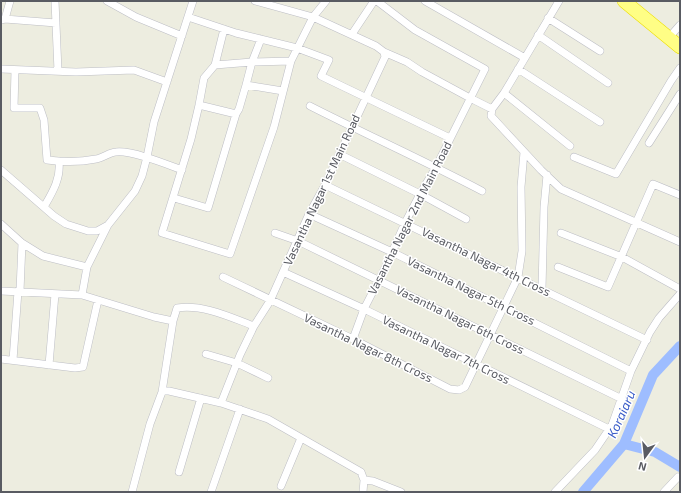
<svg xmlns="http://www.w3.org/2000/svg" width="681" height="493" viewBox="0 0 681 493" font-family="'Exo 2',sans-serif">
	<rect width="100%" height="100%" fill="#edede0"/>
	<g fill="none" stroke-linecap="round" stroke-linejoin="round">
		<path stroke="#9ebdff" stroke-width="10" d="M624 444 655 452 680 467
			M583 492 624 444 653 375 680 346"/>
		<g stroke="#bdbec5" stroke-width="8">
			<path id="street" d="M55 1 58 71
				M107 1 136 17 182 36
				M255 1 313 17 326 1
				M425 1 525 58
				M559 1 504 93 492 109 491 116 541 170 561 189 680 242
				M188 17 236 33 297 48 329 60 321 76 450 138
				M548 18 600 51
				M5 19 56 23
				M1 20 5 19 10 1
				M673 33 680 25
				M352 34 374 1
				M538 35 608 83
				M215 65 224 29
				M1 69 76 72 134 70 167 82
				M518 69 600 122
				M15 70 14 108H40L44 120 47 160C63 162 81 162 96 159 103 158 110 152 116 152 132 150 166 164 182 170
				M246 85 252 62 261 39
				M504 93 570 146
				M199 105 204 78 215 65 252 62 291 61
				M310 106C367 135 425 161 482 191
				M236 114 239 109 246 85 283 91
				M649 143 680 94
				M339 154 420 194 466 219
				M574 157 616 174 671 81 680 68
				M1 170 54 216 66 224 88 231H97L108 225 135 191 142 176 147 157 154 122 193 1
				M325 185 647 340
				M174 198 208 208 236 114 199 105 191 139 162 233 230 254 274 127 291 61 313 17 376 46 384 52 407 62 422 72 470 98 492 109
				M44 207C52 193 61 179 59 161
				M309 214 392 252 631 371
				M1 224 22 243
				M275 233 298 241 622 399
				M561 233 622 257 680 289
				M87 267 108 225
				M558 267 608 287 653 184 680 195
				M283 272 364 309 609 429
				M223 277 353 339 450 389 459 390 465 387 518 277 522 251 521 187 524 152
				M542 289 544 207 547 175
				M1 291 82 295 154 317 173 321 177 308C203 304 230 317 254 326
				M20 291 22 243 43 256 87 267 82 295
				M353 339 364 309 386 266 405 223 420 194 436 167 485 69 415 30 377 1
				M206 354 237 363 268 378
				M1 359 75 368 83 367 98 300
				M13 360 18 291
				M49 365 55 294
				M162 392 173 321
				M179 472 201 398
				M364 480 373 481 401 492
				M281 486 301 438
				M132 492 150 424 162 392 165 391H169L221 403
				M211 492 240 409
				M363 492 364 480 361 472 268 419 221 403 240 355 254 326 270 301 309 214 325 185 385 57 384 52
				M555 492 595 450 612 425 631 371 650 332 659 318 680 294
				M664 492 678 477"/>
		</g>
		<g stroke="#edde00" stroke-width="14">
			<path id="highway" d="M624 1 680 47"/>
		</g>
		<use href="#street" stroke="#fff" stroke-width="7"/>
		<use href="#highway" stroke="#fffe85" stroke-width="13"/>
	</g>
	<g text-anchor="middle" stroke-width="3" stroke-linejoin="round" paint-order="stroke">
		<g font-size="12" fill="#595b62" stroke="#fff">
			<text transform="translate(322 190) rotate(-65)" y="4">Vasantha Nagar 1st Main Road</text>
			<text transform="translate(410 218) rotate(-63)" y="4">Vasantha Nagar 2nd Main Road</text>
			<text transform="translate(486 262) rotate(26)" y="4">Vasantha Nagar 4th Cross</text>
			<text transform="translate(471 291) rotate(26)" y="4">Vasantha Nagar 5th Cross</text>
			<text transform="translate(460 320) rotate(26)" y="4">Vasantha Nagar 6th Cross</text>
			<text transform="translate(368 348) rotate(26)" y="4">Vasantha Nagar 8th Cross</text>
			<text transform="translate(446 350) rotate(26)" y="4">Vasantha Nagar 7th Cross</text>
		</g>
		<g font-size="13" font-style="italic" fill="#3b5dc8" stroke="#fff">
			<text transform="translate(621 414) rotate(-66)" y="5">Koraiaru</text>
		</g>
	</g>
	<rect width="681" height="493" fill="none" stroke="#595b62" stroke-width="4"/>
	<g transform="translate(645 457) rotate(195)" stroke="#ffffff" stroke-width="3" paint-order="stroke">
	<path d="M0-3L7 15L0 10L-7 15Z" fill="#595b62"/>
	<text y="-6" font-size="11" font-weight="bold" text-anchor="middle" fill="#595b62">N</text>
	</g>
</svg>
